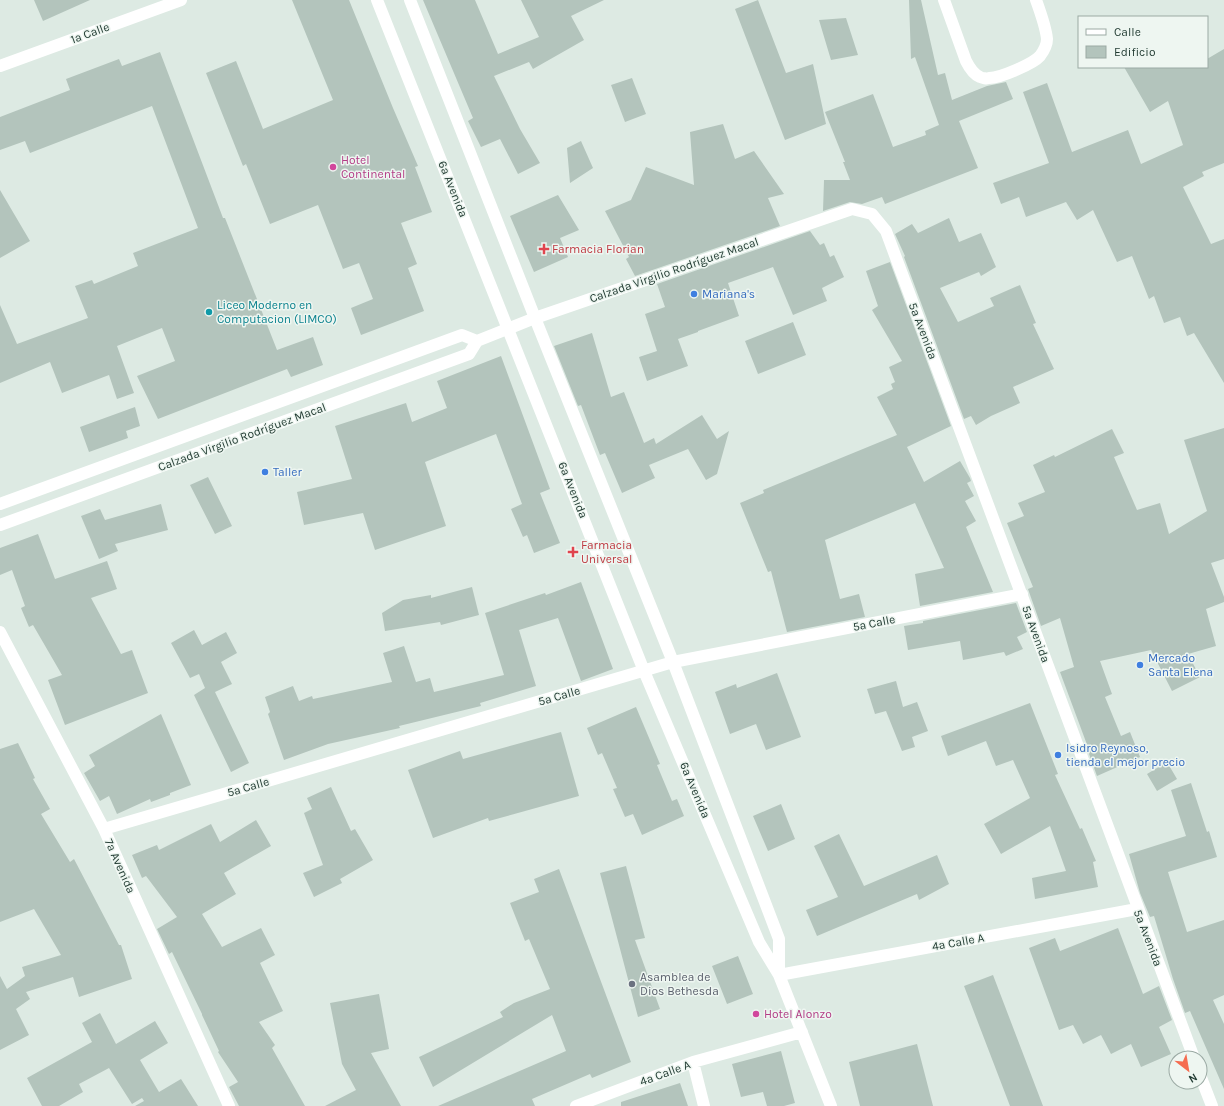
<svg xmlns="http://www.w3.org/2000/svg" width="1224" height="1106" viewBox="0 0 1224 1106" font-family="Karla,sans-serif">
	<rect width="100%" height="100%" fill="#ddeae3"/>
	<path fill="#b3c4bc" d="M34 0H90L43 21Z
		M292 0H349L393 108 418 166 415 167 432 212 401 223 417 264 408 268 424 311 361 335 351 308 373 299 359 263 343 269 318 205 270 224 246 164 243 166 206 73 236 61 263 129 333 100Z
		M423 0H475L498 54 539 37 521 0H604L571 16 584 40 533 69 529 62 494 76 520 129 540 163 518 174 500 139 481 147 468 121 473 118Z
		M758 0 786 73 813 64 826 124 785 140 735 9Z
		M909 0H921L938 75 945 73 952 100 987 86 1006 82 1013 99 959 121 978 168 885 204 882 197 862 204 850 202 823 211 824 180H850L843 162H845L825 112 873 94 893 147 926 135 925 131 939 125 915 57 911 59Z
		M846 18 858 55 831 60 819 20Z
		M1224 49V163L1202 172 1204 176 1183 187 1211 244 1224 239V383L1194 333 1187 336 1180 317 1164 323 1154 296 1149 299 1132 256 1117 262 1093 210 1077 220 1066 202 1026 217 1019 197 1001 204 993 183 1049 163 1023 92 1047 83 1072 152 1128 130 1141 164 1183 145 1168 101 1150 112 1124 67H1207V59Z
		M160 52 223 218H225L277 350 313 337 323 365 291 377 287 369 158 419 137 376 175 361 162 328 117 346 134 393 117 399 109 375 62 393 50 362 0 383V305L17 344 88 318 75 286 92 280 94 284 138 266 133 253 198 228 152 106 30 153 25 141 0 150V117L70 90 66 79 119 59 122 66Z
		M632 78 646 114 625 122 611 85Z
		M723 124 735 159 754 151 784 194 768 198 780 226 635 276 626 259 629 257 605 211 631 200 646 167 694 185 690 132Z
		M581 141 593 168 570 183 567 148Z
		M0 190 30 241 0 258Z
		M558 195 579 230 560 238 568 257 534 272 510 216Z
		M949 218 959 242 981 233 996 267 981 276 979 272 940 288 958 322 994 306 990 298 1020 285 1036 323 1033 324 1054 369 1013 387 1020 403 991 416 976 425 971 416 964 419 904 257 905 256 895 234 912 224 918 233Z
		M810 231 820 245 824 243 830 257 834 255 844 277 822 288 827 301 793 315 773 267 728 283 739 316 698 331V332L678 339 688 366 647 381 639 357 657 351 645 314 665 307 657 284Z
		M890 262 951 426 907 447 924 482 960 461 970 478 971 481 967 483 974 496 965 501 976 521 966 527 993 592 920 606 915 574 944 568 915 503 825 540 840 599 859 594 865 617 787 632 771 571 768 572 740 503 764 493 763 490 897 435 877 397 893 389 891 384 895 382 889 367 902 361 872 310 878 306 866 271Z
		M793 322 806 355 758 374 745 341Z
		M592 333 611 397 624 392 644 443 654 438 656 444 702 415 717 439 729 431 717 474 706 480 688 449 649 465 655 478 622 493 605 453 600 455 581 405 578 406 554 346Z
		M501 356 550 489 540 493 560 543 534 553 527 535 523 537 511 509 522 504 496 434 425 462 446 526 375 550 363 513 304 525 297 492 352 479 335 426 406 403 412 422 447 408 437 381Z
		M135 407 140 426 126 431 128 438 89 452 80 427Z
		M1224 428V559L1211 563 1224 597V602L1206 609 1216 646 1188 654 1200 677 1172 691 1151 650 1100 661 1112 694 1105 697 1121 736 1130 732 1140 757 1097 776 1088 751 1089 750 1060 672 1074 667 1060 618 1041 626 1028 589 1033 587 1007 523 1024 516 1018 503 1045 492 1033 465 1054 455 1055 457 1112 429 1124 453 1114 457 1137 510 1160 503 1169 534 1207 511 1184 440Z
		M208 477 232 526 215 534 190 485Z
		M161 504 168 530 115 544 118 551 99 559 81 516 100 509 105 520Z
		M38 534 55 579 107 561 117 589 91 598 121 654 132 650 148 693 65 725 48 680 62 675 33 625 29 627 21 608 25 606 12 570 0 575V548Z
		M581 582 613 669 581 681 558 618 519 630 536 686 480 703 481 706 399 726 400 728 328 744 284 760 268 714 270 712 265 697 293 686 299 701 312 696 313 699 392 682 383 653 404 646 416 682 430 678 434 692 504 675 485 613 545 593 546 595Z
		M472 587 479 615 441 625 440 622 385 631 382 613 403 600 431 595V598Z
		M1016 603 1027 632 1017 637 1023 649 1006 656 1004 652 963 660 960 641 908 650 904 626 923 623V621Z
		M194 630 202 645 226 632 237 653 221 662 232 684 215 692 249 763 231 772 194 695 205 688 199 674 190 678 171 643Z
		M777 673 801 737 766 750 756 724 730 734 715 692 736 684 737 688Z
		M896 681 903 707 917 702 928 731 912 737 915 747 902 751 886 711 875 714 867 689Z
		M1030 703 1058 774 1055 775 1080 829 1082 828 1096 861 1093 862 1098 887 1035 899 1032 878 1066 871 1050 826 1001 854 984 824 1030 798 1013 760 996 766 986 741 948 756 941 736Z
		M636 707 660 764 657 765 672 801 677 799 684 816 642 835 633 814 625 817 613 789 617 788 602 753 598 755 587 728Z
		M161 714 191 785 170 793V795L151 802 150 799 117 814 109 796 100 801 84 773 95 766 89 755Z
		M561 732 579 796 489 821 488 818 433 838 408 770 460 751 463 759Z
		M18 743 35 778 33 779 50 809 41 814 70 862 74 859 119 945H121L132 979 79 997 73 977 26 992 30 999 16 1009 29 1035 0 1050V976L7 989 25 976 22 967 61 955 34 909 0 922V749Z
		M1167 762 1177 779 1157 791 1147 774Z
		M1191 783 1207 832 1209 831 1217 857 1168 872 1187 932 1224 920V995L1213 1000 1224 1024V1089L1190 1011 1185 1013 1173 979 1154 916 1150 917 1140 893 1129 854 1186 836 1171 790Z
		M331 787 351 831 355 829 373 860 340 879 342 883 314 897 303 873 323 865 304 813 312 809 307 798Z
		M781 804 795 839 768 851 753 816Z
		M256 820 271 846 224 873 236 894 202 914 222 947 261 928 275 955 260 963 283 1011 259 1022 275 1045 272 1048 305 1106H239L229 1087 238 1082 218 1052 219 1051 202 1015V1014L172 952 169 954 157 929 177 917 146 876 142 878 132 855 157 845 159 850 211 824 220 842Z
		M839 834 864 886 937 855 949 884 919 900 917 894 817 936 806 910 838 897 814 846Z
		M626 866 645 938 635 940 660 1009 638 1017 600 873Z
		M559 869 631 1062 592 1078 590 1074 532 1099 535 1106H438L566 1051 552 1015 433 1087 419 1057 503 1017 500 1012 514 1003 550 989 529 939 525 941 510 903 539 892 534 879Z
		M1118 928 1143 994 1159 986 1172 1020 1159 1027 1171 1054 1141 1067 1131 1044 1111 1054 1101 1035 1083 1044 1073 1025 1059 1030 1029 948 1055 938 1060 951Z
		M738 956 753 994 727 1004 712 966Z
		M993 975 1043 1106H1010L964 986Z
		M379 994 389 1049 371 1053 401 1106H325L356 1090 342 1064 330 1003Z
		M100 1013 116 1044 155 1021 168 1043 140 1060 159 1092 181 1079 198 1106H135L144 1101 142 1098 132 1104 109 1068 79 1084 83 1092 59 1106H42L27 1078 92 1042 82 1023Z
		M917 1044 933 1106H860L849 1062Z
		M781 1051 795 1103 784 1106H767L763 1092 741 1097 732 1064Z
		M680 1083 688 1106H621V1102Z"/>
	<g fill="none" stroke-linecap="round" stroke-linejoin="round">
		<path stroke="#fff" stroke-width="12" d="M377 0 644 671 759 942 779 975 831 1106
			M410 0 535 318 673 662 779 939V974
			M944 0 966 61C969 67 973 74 980 77 982 78 987 79 989 78 1000 78 1033 64 1040 56 1043 52 1047 45 1047 39 1046 28 1040 11 1036 0
			M0 66 181 0
			M0 504 462 335 477 341
			M0 525 469 354 477 341 535 318 852 209 872 214 886 231 1194 1058
			M0 632 104 829 229 1106
			M104 829 673 662 1022 594
			M779 975 1137 909
			M693 1062 704 1106
			M1200 1075 1212 1106
			M576 1106 693 1062 802 1032"/>
	</g>
	<g fill="#d1479c" stroke="#eef6f1" stroke-width="1.5">
		<circle cx="333" cy="167" r="4"/>
		<circle cx="756" cy="1014" r="4"/>
	</g>
	<g fill="#e0444e" stroke="#eef6f1" stroke-width="1.5">
		<path d="M542 243h4v4h4v4h-4v4h-4v-4h-4v-4h4z"/>
		<path d="M571 546h4v4h4v4h-4v4h-4v-4h-4v-4h4z"/>
	</g>
	<g fill="#3f7fe0" stroke="#eef6f1" stroke-width="1.5">
		<circle cx="694" cy="294" r="4"/>
		<circle cx="265" cy="472" r="4"/>
		<circle cx="1140" cy="665" r="4"/>
		<circle cx="1058" cy="755" r="4"/>
	</g>
	<circle fill="#0f9aa8" stroke="#eef6f1" stroke-width="1.5" cx="209" cy="312" r="4"/>
	<circle fill="#6b7280" stroke="#eef6f1" stroke-width="1.5" cx="632" cy="984" r="4"/>
	<g text-anchor="middle" stroke-width="3" stroke-linejoin="round" paint-order="stroke">
		<g font-size="12" fill="#1f3930" stroke="#eef6f1">
			<text transform="translate(90 33) rotate(-20)" y="4">1a Calle</text>
			<text transform="translate(453 189) rotate(68)" y="4">6a Avenida</text>
			<text transform="translate(674 270) rotate(-19)" y="4">Calzada Virgilio Rodríguez Macal</text>
			<text transform="translate(923 331) rotate(69)" y="4">5a Avenida</text>
			<text transform="translate(242 437) rotate(-20)" y="4">Calzada Virgilio Rodríguez Macal</text>
			<text transform="translate(573 490) rotate(68)" y="4">6a Avenida</text>
			<text transform="translate(874 623) rotate(-11)" y="4">5a Calle</text>
			<text transform="translate(1036 634) rotate(70)" y="4">5a Avenida</text>
			<text transform="translate(559 696) rotate(-16)" y="4">5a Calle</text>
			<text transform="translate(248 787) rotate(-16)" y="4">5a Calle</text>
			<text transform="translate(695 790) rotate(67)" y="4">6a Avenida</text>
			<text transform="translate(120 866) rotate(66)" y="4">7a Avenida</text>
			<text transform="translate(1148 938) rotate(69)" y="4">5a Avenida</text>
			<text transform="translate(958 942) rotate(-10)" y="4">4a Calle A</text>
			<text transform="translate(665 1073) rotate(-20)" y="4">4a Calle A</text>
		</g>
		<g font-size="12" fill="#b23c85" stroke="#eef6f1" text-anchor="start">
			<text x="341" y="164">Hotel<tspan x="341" dy="14">Continental</tspan></text>
			<text x="764" y="1018">Hotel Alonzo</text>
		</g>
		<g font-size="12" fill="#be3a42" stroke="#eef6f1" text-anchor="start">
			<text x="552" y="253">Farmacia Florian</text>
			<text x="581" y="549">Farmacia<tspan x="581" dy="14">Universal</tspan></text>
		</g>
		<g font-size="12" fill="#366cbe" stroke="#eef6f1" text-anchor="start">
			<text x="702" y="298">Mariana's</text>
			<text x="273" y="476">Taller</text>
			<text x="1148" y="662">Mercado<tspan x="1148" dy="14">Santa Elena</tspan></text>
			<text x="1066" y="752">Isidro Reynoso,<tspan x="1066" dy="14">tienda el mejor precio</tspan></text>
		</g>
		<g font-size="12" fill="#0d838f" stroke="#eef6f1" text-anchor="start">
			<text x="217" y="309">Liceo Moderno en<tspan x="217" dy="14">Computacion (LIMCO)</tspan></text>
		</g>
		<g font-size="12" fill="#5b616d" stroke="#eef6f1" text-anchor="start">
			<text x="640" y="981">Asamblea de<tspan x="640" dy="14">Dios Bethesda</tspan></text>
		</g>
	</g>
	<rect x="1078" y="16" width="130" height="52" fill="#eef6f1" stroke="#9baaa4"/>
	<rect x="1086" y="29" width="20" height="6" fill="#ffffff" stroke="#9baaa4"/>
	<text x="1114" y="36" font-size="12" fill="#1f3930">Calle</text>
	<rect x="1086" y="46" width="20" height="12" fill="#b3c4bc" stroke="#9baaa4"/>
	<text x="1114" y="56" font-size="12" fill="#1f3930">Edificio</text>
	<g transform="translate(1188 1070) rotate(149)"><circle r="19" fill="#eef6f1" stroke="#9baaa4"/>
	<path d="M0-3L7 15L0 10L-7 15Z" fill="#f56c50"/>
	<text y="-6" font-size="11" font-weight="bold" text-anchor="middle" fill="#1f3930">N</text>
	</g>
</svg>
